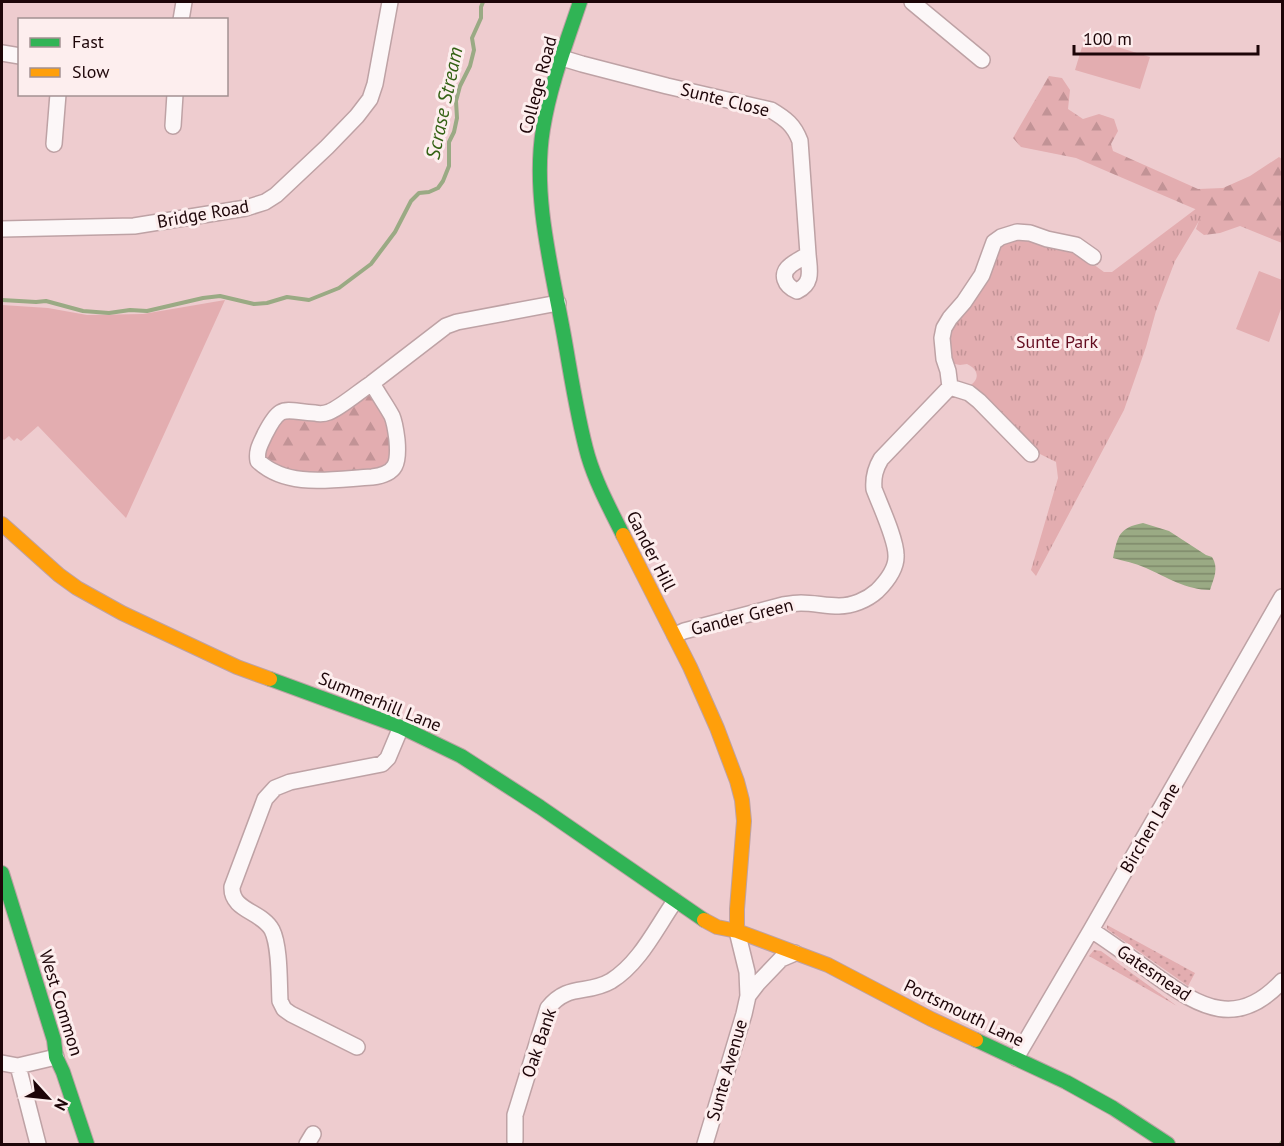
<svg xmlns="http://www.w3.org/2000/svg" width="1284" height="1146" viewBox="0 0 1284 1146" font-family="'PT Sans',sans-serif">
	<defs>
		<pattern id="grass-dots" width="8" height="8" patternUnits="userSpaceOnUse" patternTransform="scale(1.5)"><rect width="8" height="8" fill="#e3adb0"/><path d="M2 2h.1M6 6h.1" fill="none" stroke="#c29396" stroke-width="1.8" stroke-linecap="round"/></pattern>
		<pattern id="forest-firs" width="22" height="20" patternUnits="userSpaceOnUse" patternTransform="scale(1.5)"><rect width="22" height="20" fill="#e3adb0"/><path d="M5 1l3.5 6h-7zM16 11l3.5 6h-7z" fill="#c29396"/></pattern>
		<pattern id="park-tufts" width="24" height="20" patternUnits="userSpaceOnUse" patternTransform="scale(1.5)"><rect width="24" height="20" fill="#e3adb0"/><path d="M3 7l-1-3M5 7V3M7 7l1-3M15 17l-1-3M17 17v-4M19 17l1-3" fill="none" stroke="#c29396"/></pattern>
		<pattern id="water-rules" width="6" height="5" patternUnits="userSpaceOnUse" patternTransform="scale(1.5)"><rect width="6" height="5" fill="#9aaa84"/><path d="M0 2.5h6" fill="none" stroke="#7d886a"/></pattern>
	</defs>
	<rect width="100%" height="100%" fill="#eecccf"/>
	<path fill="url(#grass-dots)" d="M1107 925 1195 973 1188 986 1107 929Z
		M1094 950 1101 951 1177 1006 1089 956Z"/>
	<path fill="url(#forest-firs)" d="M1049 76 1062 78 1070 90 1068 109 1083 119 1099 114 1114 119 1118 131 1111 144 1113 151 1198 189 1223 188 1250 176 1279 157 1282 159V243L1240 226 1220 233 1204 235 1196 229 1202 212 1076 158 1021 147 1013 138Z
		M365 393H372L388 418 394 453 385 469 302 477 266 463 263 447 280 416 329 419Z"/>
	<path fill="url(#park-tufts)" d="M1197 208 1205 211 1175 261 1156 311 1146 347 1124 410 1036 576 1031 570 1058 478 1056 462 1038 453 982 397 967 387C980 381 980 370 967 364L960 365 950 363 949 332 996 251 1002 243 1024 237 1067 248 1086 259 1104 272H1112Z"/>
	<path fill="#e3adb0" d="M1085 37 1150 57 1140 89 1075 70Z
		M1259 271 1282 280V306L1269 342 1236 329Z
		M225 300 126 518 38 426 21 441 17 438 14 441 9 436 4 440 2 438V305L48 308 87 315 143 314Z"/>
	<path fill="url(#water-rules)" d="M1143 523 1169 531 1206 555 1212 557C1219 568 1214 578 1210 590 1187 590 1166 577 1146 568 1135 563 1124 561 1113 558 1118 535 1119 528 1143 523Z"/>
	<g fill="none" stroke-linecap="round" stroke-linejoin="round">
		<path stroke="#9aaa84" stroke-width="4" d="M2 300 36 302 46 301 83 311 109 313 130 310 147 311 203 298 220 296 254 304 267 303 287 297 309 300 339 288 371 264 395 232 411 201 419 193 429 192 438 188 443 181 449 166V142L454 132 457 118 456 101 460 86 470 66 474 50 472 38 481 18V7L483 2
			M1281 1144 1282 1142"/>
		<g stroke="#bea2a5" stroke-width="18">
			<path id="street" d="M912 2 982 60
				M181 20 184 2
				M2 53 20 56
				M562 58 582 64 667 86 771 110C786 119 794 125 800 141L808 254
				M173 126 175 94
				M54 144 58 94
				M2 229 134 226 246 208 265 202 276 195 327 147 357 116 370 99 375 84 390 2
				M808 254C809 269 814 283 797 291 785 286 779 274 791 265 796 261 803 258 808 254Z
				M372 383C378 394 386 405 392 416 395 423 396 432 397 440 399 463 397 474 372 477 334 479 288 489 258 461 256 450 261 443 265 434 281 403 283 411 315 413 319 414 324 414 329 412 340 408 361 390 372 383Z
				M372 383 446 326 457 322 558 303
				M1031 454 979 401 969 393 950 387 948 371 944 359 942 338 944 328 950 318 964 302 982 275 994 242 1001 237 1017 232 1030 233 1047 239 1076 245 1093 257
				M675 635 684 631 783 605C789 604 795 603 801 603 814 603 826 606 839 606 852 606 867 600 877 591 886 582 897 569 896 555 896 539 880 505 874 489 873 477 875 469 881 459L950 387
				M1091 930C1113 944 1134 960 1156 976 1201 1008 1238 1029 1282 981
				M748 996 758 983 781 959 795 953
				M357 1047 291 1014 284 1009 280 1001C279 982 280 946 272 930 262 911 231 911 232 887L265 799 275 788 290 782 382 764 388 758 401 727
				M1016 1058 1091 930 1282 597
				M2 1063 18 1066 56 1057
				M18 1066 38 1144
				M515 1141V1115L548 1008C568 983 587 995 611 981 640 963 656 928 675 901
				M307 1144 313 1134
				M705 1144 744 1014 748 996 747 972 737 931"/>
		</g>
		<g stroke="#bea2a5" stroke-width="16">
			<path id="fast" d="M580 2C566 44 550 85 543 129 532 196 552 269 564 336 571 375 577 417 588 456 596 483 610 509 623 535
				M270 679 401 727 461 756 540 807 704 920
				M2 873 54 1040 56 1057 63 1072 87 1144
				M976 1040 1066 1082 1113 1108 1168 1144"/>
		</g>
		<g stroke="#bea2a5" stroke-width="16">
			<path id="slow" d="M2 524 59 575 77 588 122 613 237 667 270 679
				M623 535 690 667 717 728 737 781 742 800 744 821 737 909V931
				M704 920 717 927 737 931 828 965 931 1019 976 1040"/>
		</g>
		<use href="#street" stroke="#fcf7f8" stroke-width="15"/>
		<use href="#fast" stroke="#30b455" stroke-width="14"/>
		<use href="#slow" stroke="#ff9f0a" stroke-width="14"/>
	</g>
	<g text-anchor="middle" stroke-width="6" stroke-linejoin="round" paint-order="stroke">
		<g font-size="18" fill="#1d0508" stroke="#fdeeee">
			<text transform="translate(538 85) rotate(-75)" y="6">College Road</text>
			<text transform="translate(725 100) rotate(14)" y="6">Sunte Close</text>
			<text transform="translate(203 214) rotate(-10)" y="6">Bridge Road</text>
			<text transform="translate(651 551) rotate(63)" y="6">Gander Hill</text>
			<text transform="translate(742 617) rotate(-14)" y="6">Gander Green</text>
			<text transform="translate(380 702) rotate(22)" y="6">Summerhill Lane</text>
			<text transform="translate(1150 828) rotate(-60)" y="6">Birchen Lane</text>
			<text transform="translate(1154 973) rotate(34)" y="6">Gatesmead</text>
			<text transform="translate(61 1003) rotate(73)" y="6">West Common</text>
			<text transform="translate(964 1013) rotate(26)" y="6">Portsmouth Lane</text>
			<text transform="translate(539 1043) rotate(-71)" y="6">Oak Bank</text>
			<text transform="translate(727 1070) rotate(-74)" y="6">Sunte Avenue</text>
		</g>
		<g font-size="18" fill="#640d20" stroke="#fdeeee">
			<text x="1057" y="348">Sunte Park</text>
		</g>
		<g font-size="20" font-style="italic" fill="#336113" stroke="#fdeeee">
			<text transform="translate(444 103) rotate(-78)" y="7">Scrase Stream</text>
		</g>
	</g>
	<rect width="1284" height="1146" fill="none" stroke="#1d0508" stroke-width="6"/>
	<rect x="18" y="18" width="210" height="78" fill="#fdeeee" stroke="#a39192" stroke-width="1.5"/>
	<rect x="30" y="38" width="30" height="9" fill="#30b455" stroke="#a39192" stroke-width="1.5"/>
	<text x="72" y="48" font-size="18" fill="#1d0508">Fast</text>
	<rect x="30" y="68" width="30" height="9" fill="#ff9f0a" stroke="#a39192" stroke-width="1.5"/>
	<text x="72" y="78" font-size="18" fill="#1d0508">Slow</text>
	<g transform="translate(48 1098) rotate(117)" stroke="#fdeeee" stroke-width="4.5" paint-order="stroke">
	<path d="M0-4.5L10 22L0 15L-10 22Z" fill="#1d0508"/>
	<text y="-9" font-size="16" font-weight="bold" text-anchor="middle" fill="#1d0508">N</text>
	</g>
	<path d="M1074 45v9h184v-9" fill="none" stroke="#1d0508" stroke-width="3"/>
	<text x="1083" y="45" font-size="18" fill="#1d0508" stroke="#fdeeee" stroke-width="4.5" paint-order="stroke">100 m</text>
</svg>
